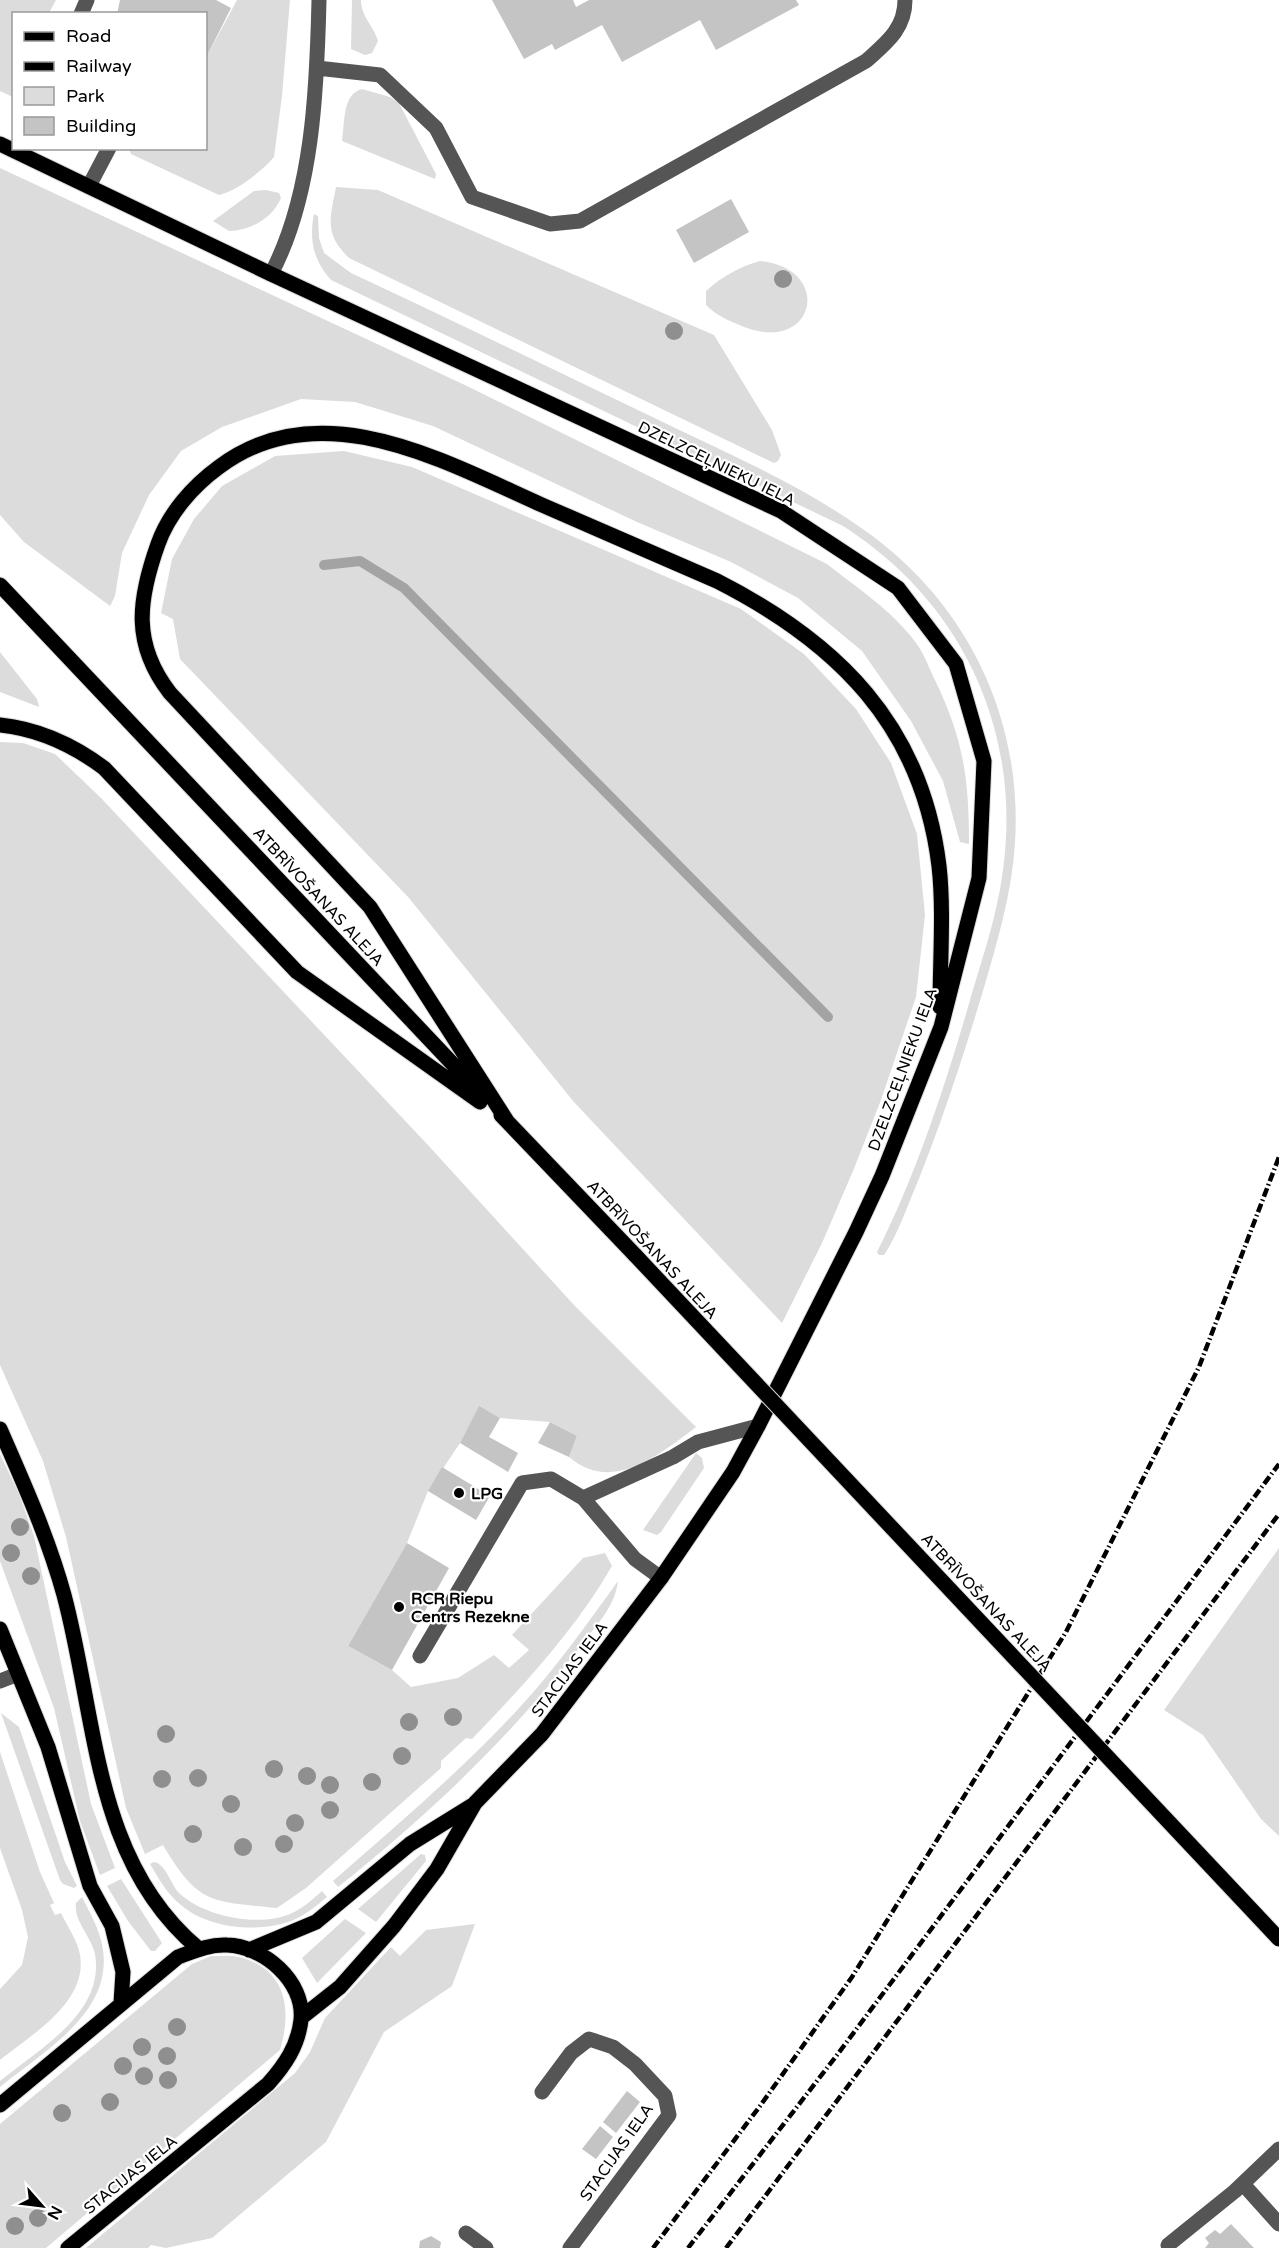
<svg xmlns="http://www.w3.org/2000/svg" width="1279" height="2248" viewBox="0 0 1279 2248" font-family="'Varela Round',sans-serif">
	<rect width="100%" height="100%" fill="#fff"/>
	<path fill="#dcdcdc" d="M0 0H56L49 13 14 14 13 97 0 91Z
		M237 0H290L282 96 274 157C262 171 237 191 219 195L131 154 129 149 206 148V58Z
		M352 0H361C361 17 374 26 378 41L372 53 365 55 351 49Z
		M362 89 390 97 399 103 436 174 435 179 342 141C345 123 342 94 362 89Z
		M0 168 467 386 827 564C857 588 893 611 916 643 923 652 928 665 933 676 963 737 969 776 969 844L960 842 943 781 911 721 862 651 798 598 731 562 637 522 433 426 355 402 301 399 222 427 181 451 149 495 122 553 115 596 110 606 24 542 0 515Z
		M336 187 378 190 714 335 772 430 781 455 778 461 774 463 349 258C324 234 330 219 336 187Z
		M266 190 279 193 281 198C272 219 251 230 229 231L213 221 254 191Z
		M314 214 318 216 319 238 324 253 351 273C458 323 563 374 669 425 732 455 799 485 857 525 964 597 1023 714 1015 843 1012 893 997 943 983 991 963 1057 942 1122 916 1186 906 1209 898 1234 884 1255H879L877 1252C915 1177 942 1095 966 1014 979 967 997 919 1003 870 1022 730 962 602 843 526L331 280C313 260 309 239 314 214Z
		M760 261C836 268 815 360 737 324 725 319 715 314 706 305V291C721 277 741 266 760 261Z
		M344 451 412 467 741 609 804 654 856 709 891 763 917 834 925 915 916 997 881 1100 853 1171 822 1243 782 1323 573 1101 409 898 180 659 173 619 161 613 172 559 194 519 222 486 275 456Z
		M0 652 37 699 39 707 0 692Z
		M0 742 23 743 55 754 101 798 427 1144 574 1305 696 1427C659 1455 612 1494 569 1457L577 1436 550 1422 500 1418 479 1407 460 1443 428 1491 407 1543 348 1646 392 1670 411 1687 458 1678 494 1655 509 1668 529 1650 512 1635 583 1558 605 1553 612 1566C575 1630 524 1685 472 1739L466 1738 441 1761V1768L306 1888 277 1908C212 1901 199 1906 163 1845L145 1854 126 1808 66 1537 43 1461 0 1365Z
		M696 1453 702 1458 704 1468 661 1532 657 1535 643 1530Z
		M0 1454 19 1494 34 1536 91 1804 115 1868 100 1875 80 1821 54 1708 0 1561Z
		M1279 1548V1836L1261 1819 1203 1735 1164 1710Z
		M618 1581C615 1605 600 1621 586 1639 516 1732 429 1815 338 1887L333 1881C397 1825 462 1770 520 1707 556 1668 587 1624 618 1581Z
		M1 1713 19 1727 65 1862 77 1886 74 1888 63 1884 60 1880Z
		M0 1752 40 1872 54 1903 50 1905 55 1915 61 1913C67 1926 78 1941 80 1955 88 2002 31 2035 0 2060V1989L22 1965 28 1937 22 1910 0 1848Z
		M421 1854 425 1855 426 1861 376 1922 358 1909Z
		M154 1862C166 1864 171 1885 179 1893 204 1917 261 1928 292 1913 303 1908 313 1899 322 1891L327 1897C315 1907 303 1917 288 1922 256 1933 207 1928 181 1905 167 1894 159 1879 150 1864Z
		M121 1879 162 1943 155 1951H151L128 1921 107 1886Z
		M82 1897C89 1911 97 1925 101 1940 119 2010 46 2049 0 2087V2081C39 2049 105 2013 95 1954 92 1938 73 1920 76 1903Z
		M345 1919 366 1933 317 1983 302 1958Z
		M475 1924 452 1986 384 2032 326 2142 212 2238 166 2248 151 2245 148 2248H86L295 2073 310 2052 325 2018 391 1947 400 1956 426 1930Z
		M211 1956C220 1956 231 1955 239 1957 287 1969 292 2010 280 2050L46 2248H0V2124L192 1964Z"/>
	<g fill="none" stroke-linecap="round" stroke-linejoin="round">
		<path stroke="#a3a3a3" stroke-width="10" d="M324 565 360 561 404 588 828 1017"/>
	</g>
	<path fill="#c4c4c4" d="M120 0H216L231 8 206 58V14H117Z
		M492 0H573L576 7 589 0H796L799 5 716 50 700 20 622 62 602 25 555 50 552 44 524 59Z
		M731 199 749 232 694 263 676 230Z
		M479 1406 500 1418 489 1437 518 1453 508 1472 460 1443Z
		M550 1422 577 1436 569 1457 538 1443Z
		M442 1467 490 1496 476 1520 428 1491Z
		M407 1543 449 1568 392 1670 348 1646Z
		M627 2091 640 2102 616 2133 603 2122Z
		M600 2126 613 2137 596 2159 582 2149Z
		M1231 2224 1254 2248H1205L1209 2243 1205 2238 1215 2230 1220 2234Z
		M431 2236 441 2242 440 2248H419L420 2241Z"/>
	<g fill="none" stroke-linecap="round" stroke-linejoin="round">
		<g stroke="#dbdbdb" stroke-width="17">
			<path id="major" d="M0 144 271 274 781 511 898 588 956 664 984 761 979 878 941 1027 882 1176 856 1232 758 1426 733 1472 661 1578 542 1734 475 1803 437 1869 394 1926 340 1987 302 2017
				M0 585 482 1095
				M0 725C39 729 73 745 104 768L297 972 480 1102
				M501 1115 635 1255
				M507 1121 370 907 170 693C132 644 138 600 158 544 169 513 193 486 219 467 320 391 443 461 542 505 600 530 659 556 717 581 837 642 922 725 939 866 944 909 940 962 940 1007
				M0 1429C24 1484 48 1537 64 1595 97 1718 93 1861 199 1949
				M0 1629 48 1747 90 1886 112 1926 123 1972 121 2003
				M249 1950 316 1922 410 1844 473 1805
				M0 2105 178 1957C194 1951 210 1944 227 1945 263 1946 305 1981 301 2020 298 2046 285 2065 268 2084L68 2248"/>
		</g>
		<path stroke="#555" stroke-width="15" d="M81 14 87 0
			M317 68 380 75 436 128 472 197 550 224 580 221 866 61C886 43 905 29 905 0
			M89 186 109 148
			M271 274C313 195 317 88 319 0
			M583 1498 673 1457 698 1442 758 1426
			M420 1656 522 1483 551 1479 583 1498 635 1559 661 1578
			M0 1681 18 1674
			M542 2092 571 2053 589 2039 613 2047 635 2064 665 2096 669 2115 570 2248
			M1243 2184 1279 2224
			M466 2233 486 2248
			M1168 2245 1235 2191 1279 2149"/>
		<use href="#major" stroke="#000" stroke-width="15"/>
		<path stroke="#000" stroke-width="4.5" stroke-dasharray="9 3 1.5 3" stroke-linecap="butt" d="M653 2248 760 2106 852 1977 1066 1632 1199 1367 1279 1157
			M688 2248 837 2055 1279 1464
			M726 2248 1279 1514"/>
		<g stroke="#dbdbdb" stroke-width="17" stroke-linecap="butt">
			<path id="major-bridge" d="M635 1255 1279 1939"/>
		</g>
		<use href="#major-bridge" stroke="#000" stroke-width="15"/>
	</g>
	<g fill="#8f8f8f">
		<circle cx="783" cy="279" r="9"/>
		<circle cx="674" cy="331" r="9"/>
		<circle cx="20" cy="1527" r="9"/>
		<circle cx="11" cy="1553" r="9"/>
		<circle cx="31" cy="1576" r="9"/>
		<circle cx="453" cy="1717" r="9"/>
		<circle cx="409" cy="1722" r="9"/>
		<circle cx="166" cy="1734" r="9"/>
		<circle cx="402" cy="1756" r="9"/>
		<circle cx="274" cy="1769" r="9"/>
		<circle cx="307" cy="1776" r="9"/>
		<circle cx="198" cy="1778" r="9"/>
		<circle cx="162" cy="1779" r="9"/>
		<circle cx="372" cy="1782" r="9"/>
		<circle cx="330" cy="1785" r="9"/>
		<circle cx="231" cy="1804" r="9"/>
		<circle cx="330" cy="1810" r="9"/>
		<circle cx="295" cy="1823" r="9"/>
		<circle cx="193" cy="1834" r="9"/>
		<circle cx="284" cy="1844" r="9"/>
		<circle cx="243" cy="1847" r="9"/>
		<circle cx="177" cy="2027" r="9"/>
		<circle cx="142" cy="2047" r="9"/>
		<circle cx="167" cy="2056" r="9"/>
		<circle cx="123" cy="2066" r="9"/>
		<circle cx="144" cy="2076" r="9"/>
		<circle cx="168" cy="2080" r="9"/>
		<circle cx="110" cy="2102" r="9"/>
		<circle cx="62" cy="2113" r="9"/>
		<circle cx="38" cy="2218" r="9"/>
		<circle cx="15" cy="2226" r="9"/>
	</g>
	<g fill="#000" stroke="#fff" stroke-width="2">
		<circle cx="459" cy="1493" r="6"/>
		<circle cx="399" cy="1607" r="6"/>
	</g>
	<g text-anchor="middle" stroke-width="4.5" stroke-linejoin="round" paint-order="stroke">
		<g font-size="16" fill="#000" stroke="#fff">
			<text transform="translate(717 463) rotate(26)" y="6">DZELZCEĻNIEKU IELA</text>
			<text transform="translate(319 896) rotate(47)" y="6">ATBRĪVOŠANAS ALEJA</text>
			<text transform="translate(902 1069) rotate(-70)" y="6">DZELZCEĻNIEKU IELA</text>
			<text transform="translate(653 1249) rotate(47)" y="6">ATBRĪVOŠANAS ALEJA</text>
			<text transform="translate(987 1602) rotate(47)" y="6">ATBRĪVOŠANAS ALEJA</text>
			<text transform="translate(569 1669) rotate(-53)" y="6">STACIJAS IELA</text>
			<text transform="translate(616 2152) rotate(-55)" y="6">STACIJAS IELA</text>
			<text transform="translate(130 2174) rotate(-39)" y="6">STACIJAS IELA</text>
		</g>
		<g font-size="16" font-weight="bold" fill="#000" stroke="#fff" text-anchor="start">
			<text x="471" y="1499">LPG</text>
			<text x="411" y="1604">RCR Riepu<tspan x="411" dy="18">Centrs Rezekne</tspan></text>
		</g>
	</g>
	<rect x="12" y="12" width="195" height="138" fill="#ffffff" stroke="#999999" stroke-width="1.5"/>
	<rect x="24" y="32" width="30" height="9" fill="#000000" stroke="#999999" stroke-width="1.5"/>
	<text x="66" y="42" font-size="18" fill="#000000">Road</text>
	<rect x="24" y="62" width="30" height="9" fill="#000000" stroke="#999999" stroke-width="1.5"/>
	<text x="66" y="72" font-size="18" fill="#000000">Railway</text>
	<rect x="24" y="87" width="30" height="18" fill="#dcdcdc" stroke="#999999" stroke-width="1.5"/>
	<text x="66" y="102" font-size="18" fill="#000000">Park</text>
	<rect x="24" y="117" width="30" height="18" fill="#c4c4c4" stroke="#999999" stroke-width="1.5"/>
	<text x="66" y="132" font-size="18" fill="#000000">Building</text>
	<g transform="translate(42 2206) rotate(118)" stroke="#ffffff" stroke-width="4.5" paint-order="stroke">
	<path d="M0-4.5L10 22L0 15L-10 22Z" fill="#000000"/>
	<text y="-9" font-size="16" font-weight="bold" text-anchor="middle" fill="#000000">N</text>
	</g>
</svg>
